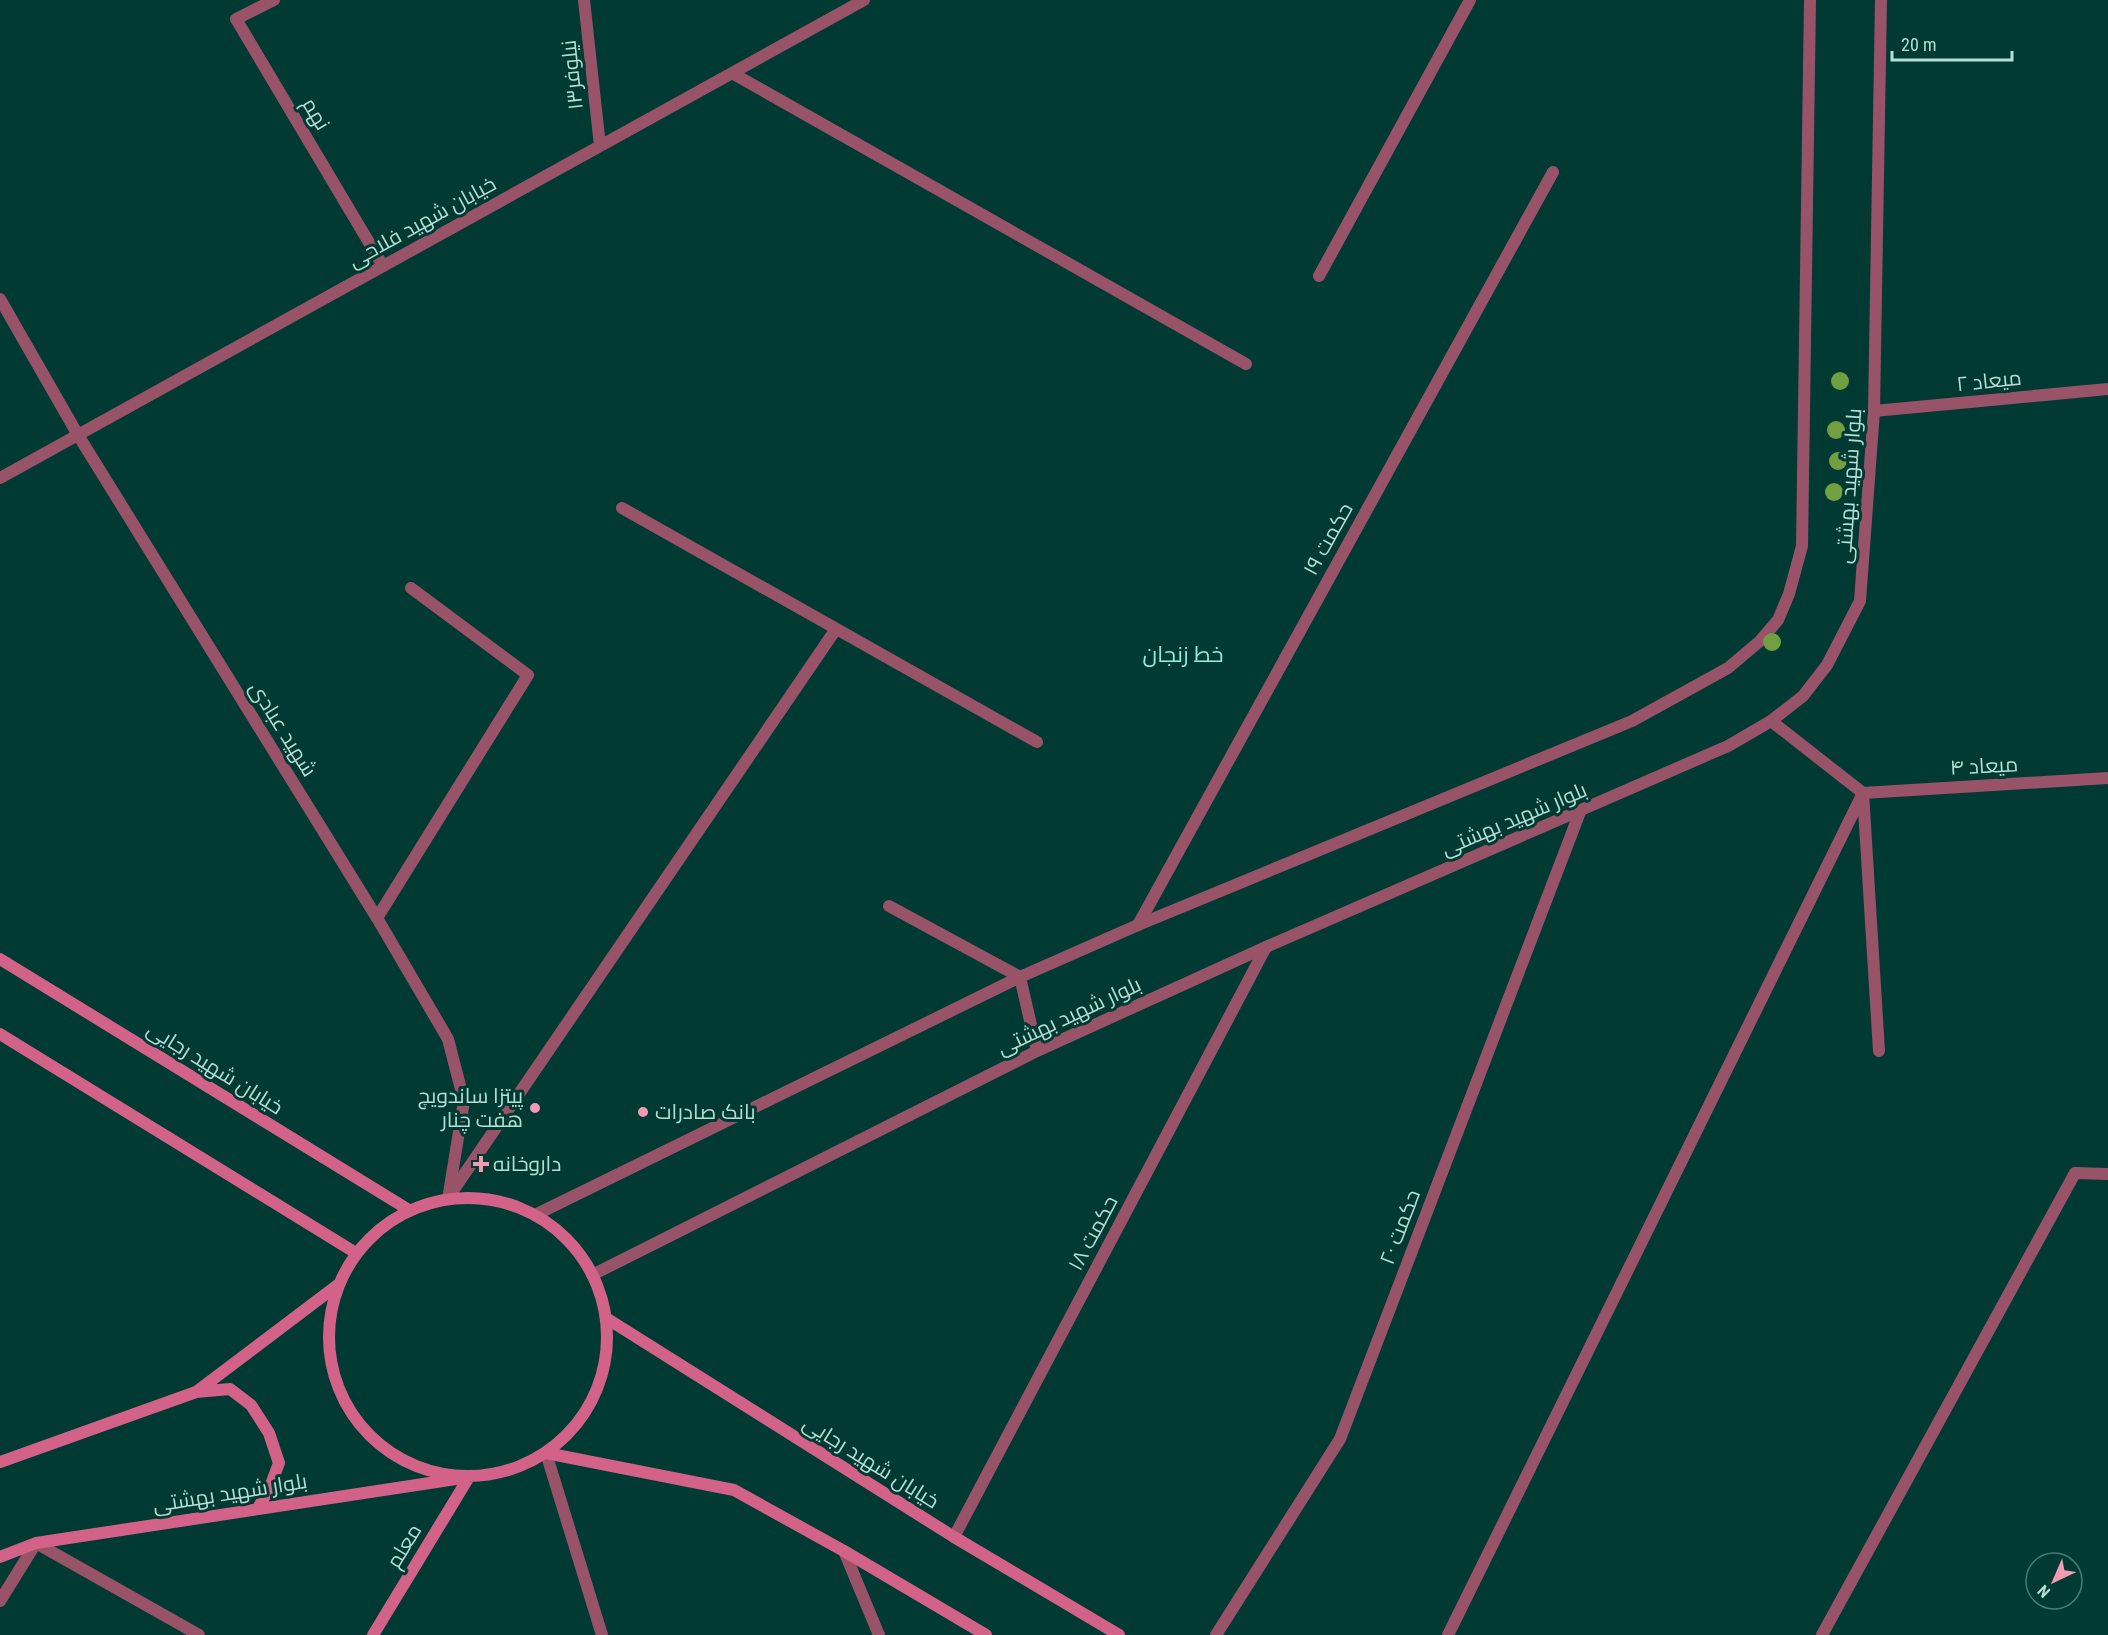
<svg xmlns="http://www.w3.org/2000/svg" width="2108" height="1635" viewBox="0 0 2108 1635" font-family="'Roboto Condensed',Cairo,sans-serif">
	<rect width="100%" height="100%" fill="#003a32"/>
	<g fill="none" stroke-linecap="round" stroke-linejoin="round">
		<path stroke="#995369" stroke-width="12" d="M274 0 236 19 383 266
			M622 508 1037 742
			M889 906 1020 977
			M448 1198 836 629
			M546 1453 602 1635"/>
		<path stroke="#995369" stroke-width="12" d="M584 0 600 146
			M732 73 1246 364
			M1319 276 1470 0
			M1874 411 2108 389
			M0 478 864 0
			M377 918 528 675 411 588
			M1138 925 1553 172
			M1879 1051 1863 793 2108 778
			M954 1537 1266 947
			M844 1551 879 1635
			M0 1601 36 1543 199 1635
			M1216 1635 1340 1439 1580 812
			M1448 1635 1863 793 1771 721
			M1822 1635 2075 1173 2108 1174"/>
		<path stroke="#995369" stroke-width="12" d="M0 299 78 435 377 918 448 1039 464 1101 448 1199
			M1020 977 1037 1051
			M535 1215 1020 977 1138 925 1632 721 1728 668 1760 641 1778 620 1789 594 1802 546 1810 0
			M592 1275 1037 1051 1266 947 1728 746 1771 721 1803 696 1827 665 1860 601 1874 411 1881 0"/>
		<path stroke="#d36288" stroke-width="12" d="M0 959 409 1210
			M0 1034 356 1253
			M329 1337a139 139 0 1 1 278 0a139 139 0 1 1-278 0Z
			M606 1318 954 1537 1119 1635
			M196 1392 230 1389 251 1405 269 1433 279 1463 270 1487 258 1508
			M546 1453 734 1490 844 1551 986 1635
			M0 1462 196 1392 339 1284
			M0 1557 36 1543 456 1479
			M373 1635 469 1477"/>
	</g>
	<g fill="#719f42">
		<circle cx="1840" cy="381" r="9"/>
		<circle cx="1836" cy="430" r="9"/>
		<circle cx="1838" cy="461" r="9"/>
		<circle cx="1834" cy="492" r="9"/>
		<circle cx="1772" cy="642" r="9"/>
	</g>
	<g fill="#f19ab3" stroke="#003a32" stroke-width="2">
		<circle cx="535" cy="1108" r="6"/>
		<circle cx="643" cy="1112" r="6"/>
		<path d="M478 1155h6v6h6v6h-6v6h-6v-6h-6v-6h6z"/>
	</g>
	<g text-anchor="middle" stroke-width="6" stroke-linejoin="round" paint-order="stroke">
		<g font-size="21" fill="#b4dfd6" stroke="#003a32">
			<text transform="translate(572 75) rotate(-96)" y="7">نیلوفر۱۳</text>
			<text transform="translate(316 114) rotate(59)" y="7">نهم</text>
			<text transform="translate(422 222) rotate(-29)" y="7">خیابان شهید فلاحی</text>
			<text transform="translate(1989 381) rotate(-6)" y="7">میعاد ۲</text>
			<text transform="translate(1849 486) rotate(-86)" y="7">بلوار شهید بهشتی</text>
			<text transform="translate(1328 539) rotate(-61)" y="7">حکمت ۱۹</text>
			<text transform="translate(283 729) rotate(58)" y="7">شهید عبادی</text>
			<text transform="translate(1984 766) rotate(-3)" y="7">میعاد ۴</text>
			<text transform="translate(1514 819) rotate(-23)" y="7">بلوار شهید بهشتی</text>
			<text transform="translate(1069 1016) rotate(-25)" y="7">بلوار شهید بهشتی</text>
			<text transform="translate(215 1068) rotate(32)" y="7">خیابان شهید رجایی</text>
			<text transform="translate(1400 1227) rotate(-69)" y="7">حکمت ۲۰</text>
			<text transform="translate(1093 1233) rotate(-62)" y="7">حکمت ۱۸</text>
			<text transform="translate(871 1462) rotate(32)" y="7">خیابان شهید رجایی</text>
			<text transform="translate(230 1493) rotate(-9)" y="7">بلوار شهید بهشتی</text>
			<text transform="translate(404 1546) rotate(-59)" y="7">معلم</text>
		</g>
		<g font-size="21" fill="#b4dfd6" stroke="#003a32" text-anchor="start">
			<text x="523" y="1103" text-anchor="end">پیتزا ساندویچ<tspan x="523" dy="24">هفت چنار</tspan></text>
			<text x="655" y="1119">بانک صادرات</text>
			<text x="493" y="1171">داروخانه</text>
		</g>
		<g font-size="22" fill="#8feedd" stroke="#003a32">
			<text x="1183" y="662">خط زنجان</text>
		</g>
	</g>
	<g transform="translate(2054 1581) rotate(224)"><circle r="28" fill="#003a32" stroke="#487c74" stroke-width="1.5"/>
	<path d="M0-4.5L10 22L0 15L-10 22Z" fill="#f19ab3"/>
	<text y="-9" font-size="16" font-weight="bold" text-anchor="middle" fill="#b4dfd6">N</text>
	</g>
	<path d="M1892 51v9h120v-9" fill="none" stroke="#b4dfd6" stroke-width="3"/>
	<text x="1901" y="51" font-size="18" fill="#b4dfd6" stroke="#003a32" stroke-width="4.5" paint-order="stroke">20 m</text>
</svg>
